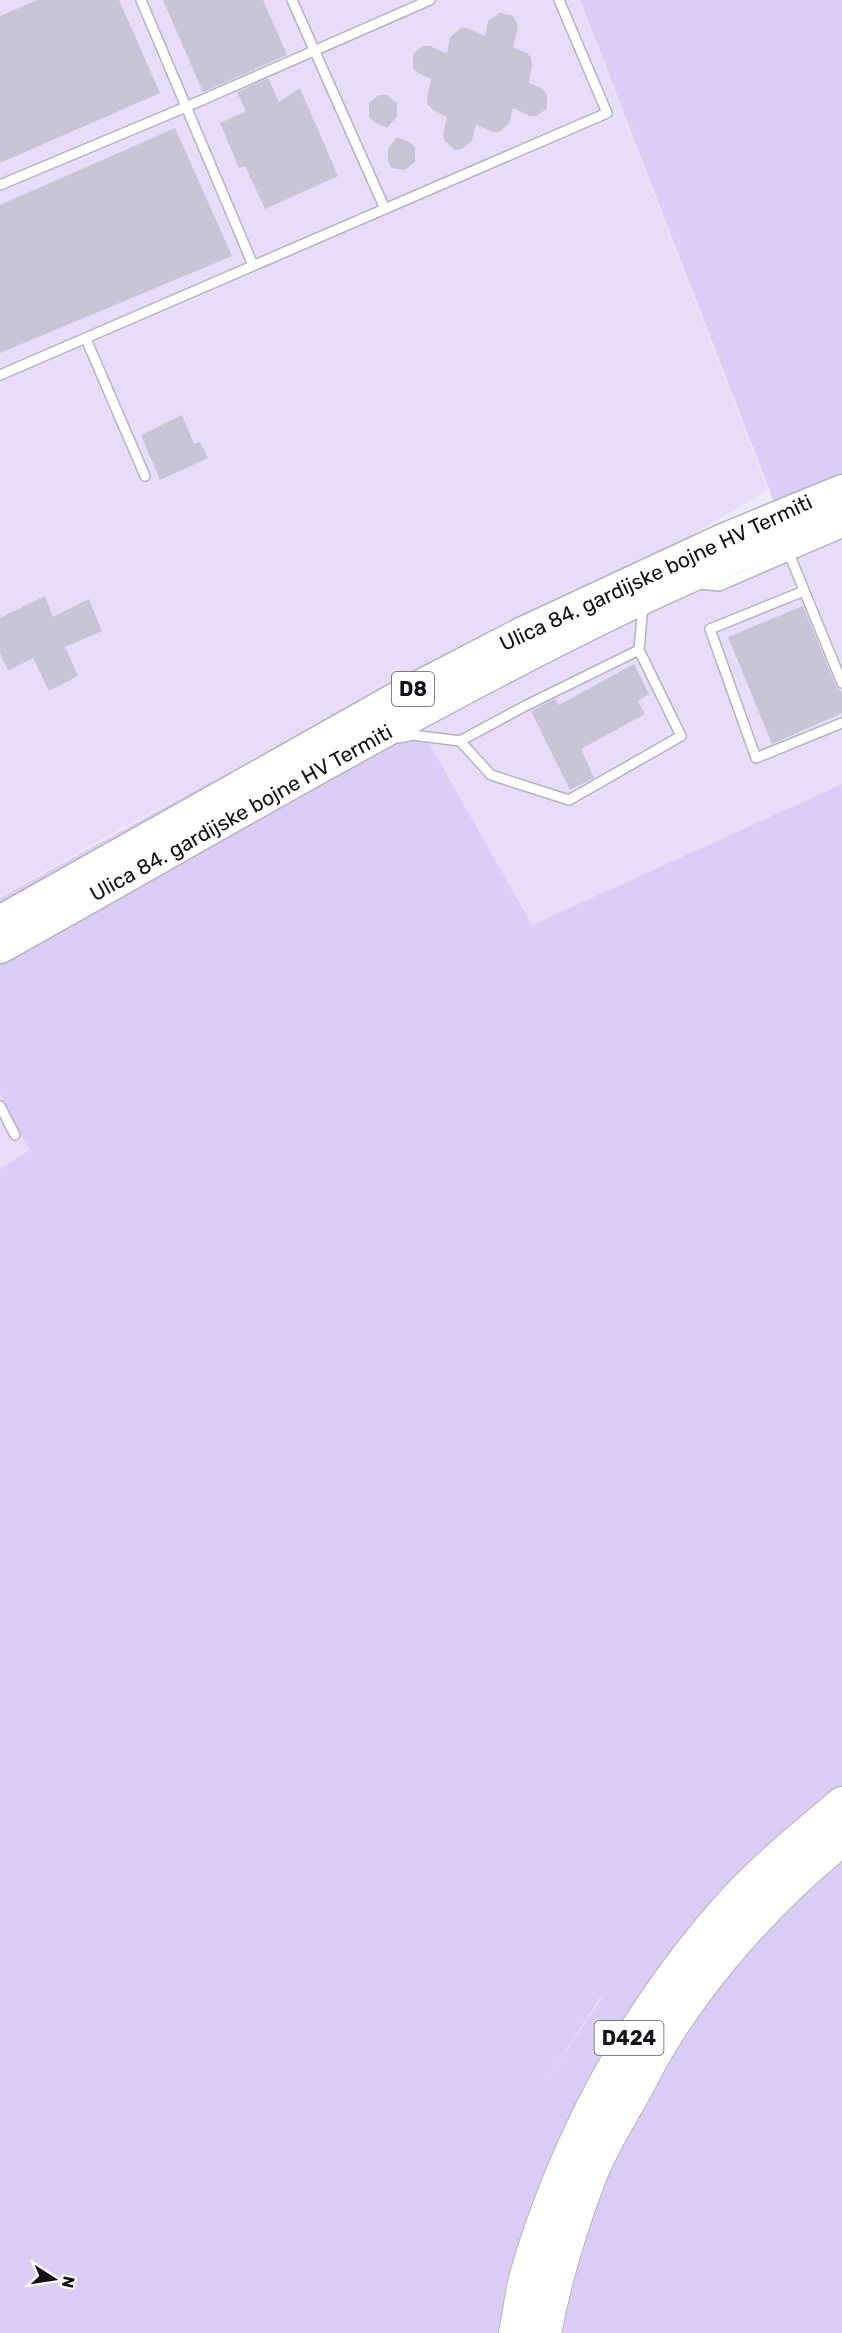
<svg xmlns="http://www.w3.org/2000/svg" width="842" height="2333" viewBox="0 0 842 2333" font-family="Rubik,sans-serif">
	<rect width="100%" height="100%" fill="#f0eafd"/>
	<path fill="#e6def8" d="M0 0H579L768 490 414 700 842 508V784L532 925 407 704 208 783 120 829 0 897Z
		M0 1094 29 1150 0 1169Z"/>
	<path fill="#dacef7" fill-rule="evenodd" d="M580 0H842V475L774 502Z
		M407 704 532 925 842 784V2333H0V1169L29 1150 0 1094V898L208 783ZM602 1995H603L537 2095Z"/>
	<path fill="#c8c3d5" d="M37 0H119L160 93 0 163V16Z
		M163 0H263L287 55 203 92Z
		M499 13 512 15 516 21 518 27 513 47 527 53 531 58 532 65 529 83 543 89 547 94V108L537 116H530L513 108 509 123 499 132H492L476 124 472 141 462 149 455 150 445 141 443 135 447 117 433 110 428 105 427 98 431 79 418 73 413 68V54L423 46H430L447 54 450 37 461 28H467L485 36 488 21Z
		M268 78 279 102 300 88 338 176 265 209 245 166 239 168 220 123 246 111 237 92Z
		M379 95H386L397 103V116L387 128 374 122 369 117V103Z
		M175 128 232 256 0 353V205Z
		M397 137 411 143 415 148V162L405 170 392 168 388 162V149Z
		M182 415 194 444 200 442 208 458 160 480 141 435Z
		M45 596 53 617 89 599 102 631 65 647 78 676 49 691 33 658 8 671 0 653V618Z
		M803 606 836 686 842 692V713L772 744 728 637Z
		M634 664 649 694 638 701 645 714 581 749 594 778 570 790 531 711 555 699 559 705Z"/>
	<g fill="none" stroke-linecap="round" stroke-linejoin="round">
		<g stroke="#b6b1c3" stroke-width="12">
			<path id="service" d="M141 0 253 265
				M292 0 385 209
				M0 185 186 107 430 0
				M86 339 145 476
				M0 375 607 113 559 0
				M790 556 842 683
				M700 584 719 586 842 533
				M804 591 710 629 756 758 842 723
				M399 738 412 735 460 741 525 706 639 650 643 605
				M460 741 491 775 569 800 681 736 639 650
				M0 1106 15 1135"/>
		</g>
		<g stroke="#b6b1c3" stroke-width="33">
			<path id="primary" d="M0 921 394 699 523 632 723 539 842 490
				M0 948C208 832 413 710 628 606 698 572 770 543 842 514"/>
		</g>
		<g stroke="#b6b1c3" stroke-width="34">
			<path id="trunk" d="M515 2333C519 2314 521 2294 526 2275 566 2139 634 2013 728 1907 762 1869 803 1836 842 1803
				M545 2333C555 2281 570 2230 589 2180 600 2151 617 2123 633 2095 643 2077 652 2057 664 2039 709 1966 775 1894 842 1840"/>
		</g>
		<use href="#service" stroke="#fff" stroke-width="9"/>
		<use href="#primary" stroke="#fff" stroke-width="30"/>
		<use href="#trunk" stroke="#fff" stroke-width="32"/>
	</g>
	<g text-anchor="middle" stroke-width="5" stroke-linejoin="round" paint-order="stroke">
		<g fill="#fff" stroke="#5a595e" stroke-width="1.5">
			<rect x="392" y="672" width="42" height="34" rx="4.5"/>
			<rect x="594.5" y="2021" width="69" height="34" rx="4.5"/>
		</g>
		<g font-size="20" font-weight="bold" fill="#141219">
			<text x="413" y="696">D8</text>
			<text x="629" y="2045">D424</text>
		</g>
		<g font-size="21" fill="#141219" stroke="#fff">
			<text transform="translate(656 573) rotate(-25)" y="7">Ulica 84. gardijske bojne HV Termiti</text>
			<text transform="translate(241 813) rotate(-29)" y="7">Ulica 84. gardijske bojne HV Termiti</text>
		</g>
	</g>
	<g transform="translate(54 2279) rotate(102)" stroke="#ffffff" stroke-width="4.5" paint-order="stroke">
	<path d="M0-4.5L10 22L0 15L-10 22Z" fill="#141219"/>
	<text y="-9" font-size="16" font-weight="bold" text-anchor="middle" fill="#141219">N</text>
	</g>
</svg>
